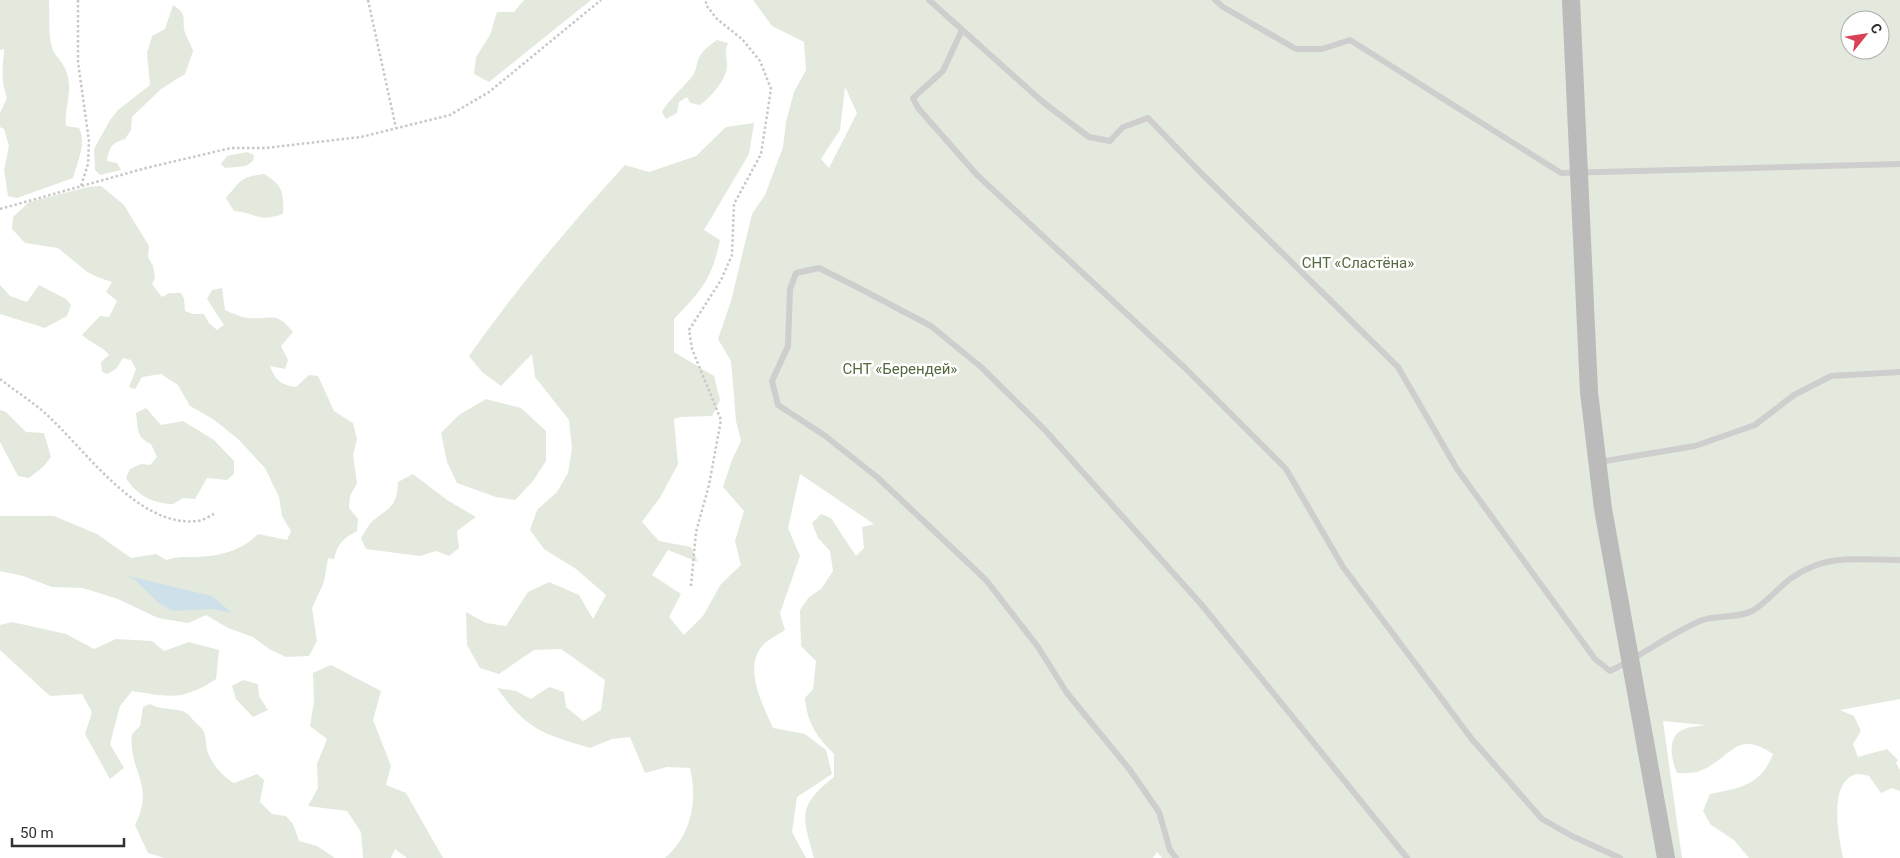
<svg xmlns="http://www.w3.org/2000/svg" width="1900" height="858" viewBox="0 0 1900 858" font-family="Roboto,sans-serif">
	<rect width="100%" height="100%" fill="#fff"/>
	<path fill="#e4e9dd" fill-rule="evenodd" d="M0 0H49C50 15 47 41 55 54 61 62 65 65 68 77 72 94 64 110 66 126L79 128C87 143 77 163 73 178L17 198 8 196 4 170 9 146 4 129 0 127V113L7 98C0 77 3 70 4 49L0 50Z
		M524 0H591L489 82 474 74 476 57 490 35 497 12H514Z
		M753 0H1900V699L1840 710 1854 716 1861 731 1853 744 1858 757 1887 749 1898 760 1896 763 1900 770V791L1892 788 1881 793 1869 776C1865 775 1860 774 1857 774 1827 781 1839 838 1843 858H1749L1734 840 1711 825 1703 811 1710 794C1741 788 1761 785 1773 754 1734 728 1732 760 1697 772 1692 773 1684 773 1677 773 1672 761 1666 738 1682 730 1688 727 1698 726 1705 725L1663 721 1682 858H1162L1157 852 1153 858H814C802 816 797 806 834 777V754C817 737 807 723 805 698L813 689 816 661 801 646 800 610 809 597 821 589 833 571 830 551 818 538 812 523 821 514 831 518 856 556 864 548 862 527 874 524 800 474 788 528 800 556 780 613 785 630C779 634 771 638 765 643 741 665 763 705 773 728L805 734 826 750 832 774 797 797 792 832 806 858H665C691 835 698 802 690 768L667 767 645 773 630 737 612 739 590 748C543 734 527 730 497 688L516 691 531 699 549 687 564 692 566 707 583 721 601 710 605 680 561 649 534 650 499 674 480 668 467 645 466 612 486 623 506 626 528 592 549 582 579 595 593 619 606 595 576 569 544 549 530 530 537 510 557 492 568 473 572 448 569 420 535 377 532 354 501 386 482 372 469 356C517 288 569 226 625 165L649 172 696 156 726 127 754 123 749 154 704 230 720 240C712 279 701 291 674 319V352L714 376 720 400 712 416 681 417 674 419 678 464 661 496 642 522 659 541 691 547 698 562 668 550 652 575 681 594 669 617 684 635 703 616 721 584 741 565 735 541 744 511 723 487 732 460 741 441 736 421 731 361 718 339 731 301 752 214 765 195 783 147 786 122 794 92 806 70 804 42 772 26ZM1850 20H1880V50H1850ZM845 87 857 113 829 168 821 159 840 130Z
		M173 5C186 14 183 15 184 29 185 35 191 44 193 51L185 74 161 89 132 117 131 130 125 139C112 143 109 147 107 161L117 163 121 170 100 175 95 170 94 149 110 120 118 110 150 85 147 53 152 36 165 29Z
		M717 40 728 43C724 54 727 55 727 66 727 79 710 98 700 105L690 103 687 97 679 102 677 113 666 119 662 112C669 99 681 90 691 78 696 72 696 67 698 60 701 51 710 45 717 40Z
		M247 152 254 155 253 161 246 166 225 168 221 164 227 156Z
		M264 174C283 185 284 193 283 214 256 223 258 213 234 211L226 198C241 180 240 177 264 174Z
		M101 186 124 205 149 246 148 257 153 266 155 278 152 284 162 297 169 293H181L184 299 185 311 193 314H204L209 323 217 330 224 325 207 299 212 290 222 288 225 310C232 313 240 317 248 318 271 320 276 310 293 332L281 346 288 360 285 369 270 366C275 380 281 385 296 387L309 375 318 376 334 411 353 423 357 439 353 455 357 483 350 496 349 508 358 519 357 531C343 538 337 545 334 559L328 558 324 582 312 608 317 641 309 656 286 657 269 649 253 637 228 628 206 615 188 623 158 618 118 599 83 588 52 587 23 576 0 571V516H54L97 534 131 558 156 554 166 560C175 557 180 557 189 557 215 557 239 553 258 534L287 540 291 531 282 516 279 497 265 468 238 439 213 419 190 406 178 385 161 374 142 377 135 389 129 387 136 369 131 360 123 358 116 369 107 374 102 372 101 362 109 355C103 346 90 343 82 335L100 316 109 317 117 301 106 292 112 282 97 277 86 271 58 248 25 243 12 229 13 217 29 202 88 187Z
		M0 285 10 296 27 302 39 285 66 299 71 305 67 316 45 328 0 314Z
		M486 399 521 408 546 431V461L533 481 515 500 496 497 457 483 447 462 441 433 459 415Z
		M146 408 161 425 183 421 214 440 234 461V474L227 480 207 478 195 499 183 498 173 504C154 504 136 495 126 478L130 469 141 464 150 465 157 457 151 444C136 438 138 427 136 413Z
		M0 410 6 412 26 432 44 433 51 457 43 467 29 478 18 476 0 442Z
		M413 474 447 500 476 517 457 531 459 548 449 556 436 551 420 556 366 549 361 538C365 532 369 523 375 519 392 506 397 505 398 482Z
		M12 622 66 634 94 649 116 639 152 641 164 651 189 642 219 650 216 679C183 701 170 697 132 691L120 706 110 744 124 768 110 779 85 734 92 712 82 694 50 696 0 650V625Z
		M331 665 381 691 373 720 391 766 386 785 406 793 443 858H407L395 849 391 858H363L361 832 347 811 308 806 318 788 317 764 327 739 310 726 314 702 313 673Z
		M243 680 258 684 259 696 268 710 253 717 236 699 232 686Z
		M150 704C163 712 182 706 190 716 193 721 200 726 203 730 207 737 205 746 208 753 213 765 223 777 234 783L257 774 264 780 260 802 272 814 286 816 293 824 299 841 317 846 335 858H164L148 853 135 825C156 783 128 773 132 734L140 726 143 707Z"/>
	<path fill="#cee1ea" d="M124 575 212 596 232 613 213 609 173 611 160 604 134 579Z"/>
	<g fill="none" stroke-linecap="round" stroke-linejoin="round">
		<path stroke="#c8c8c8" stroke-width="2.5" stroke-dasharray="2.5 2.5" stroke-linecap="butt" d="M78 0V62L89 141 88 164 81 186
			M368 0 396 128
			M0 209 146 168 231 148H265L361 137 450 115 489 92 601 0
			M0 379C15 391 32 401 46 414 85 449 138 528 197 521 203 521 209 516 214 514
			M691 586 696 532 709 485 721 420 692 349 689 330 721 280 732 255 734 204 761 154 771 89 760 61 742 39 717 19 706 5V0"/>
		<path stroke="#cecece" stroke-width="6" d="M929 0 1044 103 1089 137 1110 141 1123 127 1148 118 1201 173 1398 367 1457 469 1595 659 1610 671C1641 656 1668 635 1700 621 1716 614 1737 619 1752 611 1767 603 1779 586 1793 577 1828 553 1860 560 1900 560
			M1215 0 1223 7 1296 49H1322L1350 40 1561 173 1900 164
			M962 30 943 71 913 98 918 108 977 175 1184 367 1286 469 1343 567 1471 738 1542 819 1572 836 1620 858
			M1599 462 1695 446 1755 425 1794 395 1831 376 1900 372
			M1176 858 1170 850 1159 812 1130 770 1067 693 1038 647 986 580 877 477 824 435 778 405 772 381 788 346 790 289 796 273 819 268 859 288 931 326 981 367 1044 429 1201 604 1407 858"/>
		<path stroke="#bbb" stroke-width="18" d="M1571 0 1589 392 1603 509 1666 858"/>
	</g>
	<g text-anchor="middle" stroke-width="5" stroke-linejoin="round" paint-order="stroke">
		<g font-size="15" fill="#566a40" stroke="#fff">
			<text x="1358" y="268">СНТ «Сластёна»</text>
			<text x="900" y="374">СНТ «Берендей»</text>
		</g>
	</g>
	<g transform="translate(1865 35) rotate(60)"><circle r="24" fill="#ffffff" stroke="#adadad"/>
	<path d="M0-4L9 19L0 12L-9 19Z" fill="#d94156"/>
	<text y="-8" font-size="14" font-weight="bold" text-anchor="middle" fill="#313131">С</text>
	</g>
	<path d="M12 838v8h112v-8" fill="none" stroke="#313131" stroke-width="2.5"/>
	<text x="20" y="838" font-size="15" fill="#313131" stroke="#ffffff" stroke-width="4" paint-order="stroke">50 m</text>
</svg>
